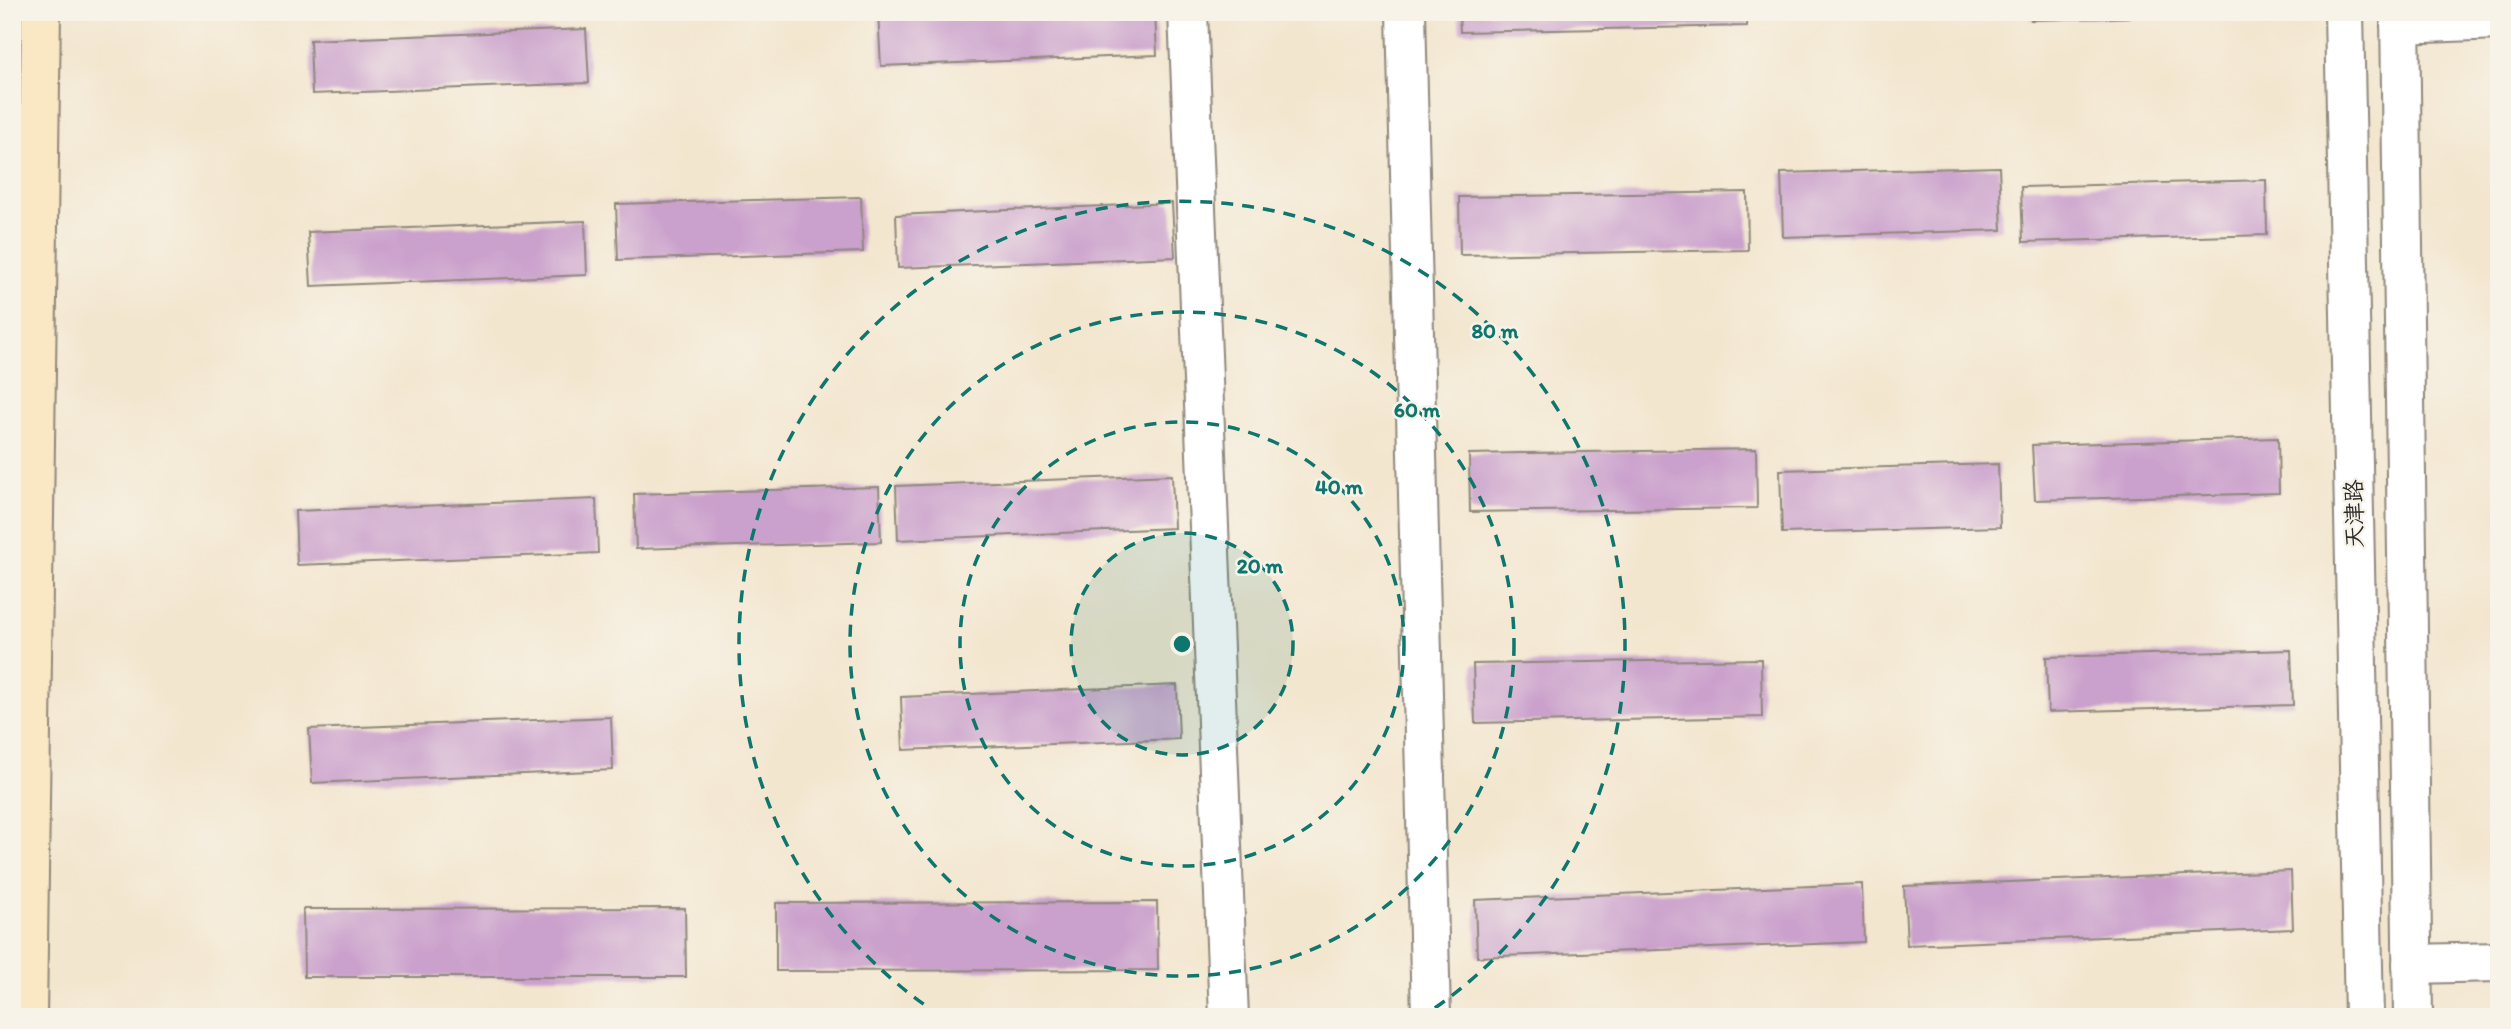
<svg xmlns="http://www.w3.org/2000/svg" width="2511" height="1029" viewBox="0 0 2511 1029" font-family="Itim,'LXGW WenKai TC',sans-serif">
	<rect width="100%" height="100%" fill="#f7f3e8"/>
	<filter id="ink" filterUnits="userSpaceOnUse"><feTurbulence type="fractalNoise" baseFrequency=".0143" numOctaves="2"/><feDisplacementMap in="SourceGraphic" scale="14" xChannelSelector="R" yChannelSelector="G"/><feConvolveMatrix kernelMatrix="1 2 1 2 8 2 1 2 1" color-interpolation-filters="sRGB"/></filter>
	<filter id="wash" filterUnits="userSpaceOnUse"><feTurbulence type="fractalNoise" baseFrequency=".00686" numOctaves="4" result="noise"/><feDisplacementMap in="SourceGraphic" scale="28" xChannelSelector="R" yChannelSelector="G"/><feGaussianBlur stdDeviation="1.57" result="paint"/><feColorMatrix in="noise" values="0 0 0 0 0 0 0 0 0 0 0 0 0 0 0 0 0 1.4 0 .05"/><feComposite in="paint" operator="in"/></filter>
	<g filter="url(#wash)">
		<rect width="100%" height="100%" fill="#f3e6cf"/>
		<g id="blocks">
			<path fill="#caa0cc" d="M878 12H1155L1157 55 881 66Z
				M1459 12H1747V26L1460 32Z
				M2031 12H2209V15L2031 20Z
				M586 29 589 83 312 94 310 40Z
				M1999 167 2002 230 1783 237 1781 173Z
				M2266 180 2267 235 2023 242 2021 187Z
				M1747 192 1748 250 1460 255 1459 197Z
				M861 197 863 252 618 260 616 204Z
				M1172 203 1175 257 898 268 896 215Z
				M585 221 587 275 311 286 308 232Z
				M2278 438 2279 493 2035 500 2032 445Z
				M1756 449 1757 508 1470 512 1469 454Z
				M1998 464 2000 527 1782 533 1780 470Z
				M1172 475 1174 528 898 540 896 486Z
				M879 487 881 542 636 549 634 494Z
				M596 499 598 553 297 565 295 511Z
				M2291 650 2293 705 2048 712 2046 657Z
				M1761 659 1762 717 1475 723 1473 664Z
				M1177 685 1179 739 903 750 901 697Z
				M611 717 613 770 312 783 309 729Z
				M2291 871 2293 929 1907 945 1904 886Z
				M1862 884 1864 942 1477 957 1475 900Z
				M1157 902 1158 970 776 971V903Z
				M685 908 686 977H304L303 909Z"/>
		</g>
	</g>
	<g filter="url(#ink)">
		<use href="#blocks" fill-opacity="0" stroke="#8f887d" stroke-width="2"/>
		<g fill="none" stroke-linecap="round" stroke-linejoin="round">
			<g stroke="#8f887d" stroke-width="42">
				<path id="minor" d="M1188 12 1229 1017
					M1406 12 1431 1017
					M2400 24 2499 20
					M2412 964 2499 962"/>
			</g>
			<g stroke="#8f887d" stroke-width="42">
				<path id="tertiary" d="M2344 12 2364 1017
					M2400 12 2413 1017"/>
			</g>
			<g stroke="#8f887d" stroke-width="42">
				<path id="secondary" d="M27 1017 41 12"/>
			</g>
			<use href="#minor" stroke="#fff" stroke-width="38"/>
			<use href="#tertiary" stroke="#fff" stroke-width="38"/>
			<use href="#secondary" stroke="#fae7c3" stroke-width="38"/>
		</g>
	</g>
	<circle cx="1182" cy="644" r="111" fill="#0f766e" fill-opacity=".12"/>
	<g fill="none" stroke="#0f766e" stroke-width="3.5" stroke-dasharray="12 9">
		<circle cx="1182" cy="644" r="111"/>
		<circle cx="1182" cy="644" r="222"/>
		<circle cx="1182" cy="644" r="332"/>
		<path d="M941 1016A443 443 0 1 1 1423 1016"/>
	</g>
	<g text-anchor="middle" stroke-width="5" stroke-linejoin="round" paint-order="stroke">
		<g font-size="23" fill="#2b2b2b" stroke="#f7f3e8">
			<text transform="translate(2354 514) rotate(-91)" y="8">天津路</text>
		</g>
	</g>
	<circle cx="1182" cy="644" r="10" fill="#0f766e" stroke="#f7f3e8" stroke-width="3.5"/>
	<g font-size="21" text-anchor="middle" font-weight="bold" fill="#0f766e" stroke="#f7f3e8" stroke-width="5" stroke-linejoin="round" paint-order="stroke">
		<text x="1495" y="338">80 m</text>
		<text x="1417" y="417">60 m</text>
		<text x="1339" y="494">40 m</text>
		<text x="1260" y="573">20 m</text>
	</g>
	<rect width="2511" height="1029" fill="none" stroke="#f7f3e8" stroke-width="42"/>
</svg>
